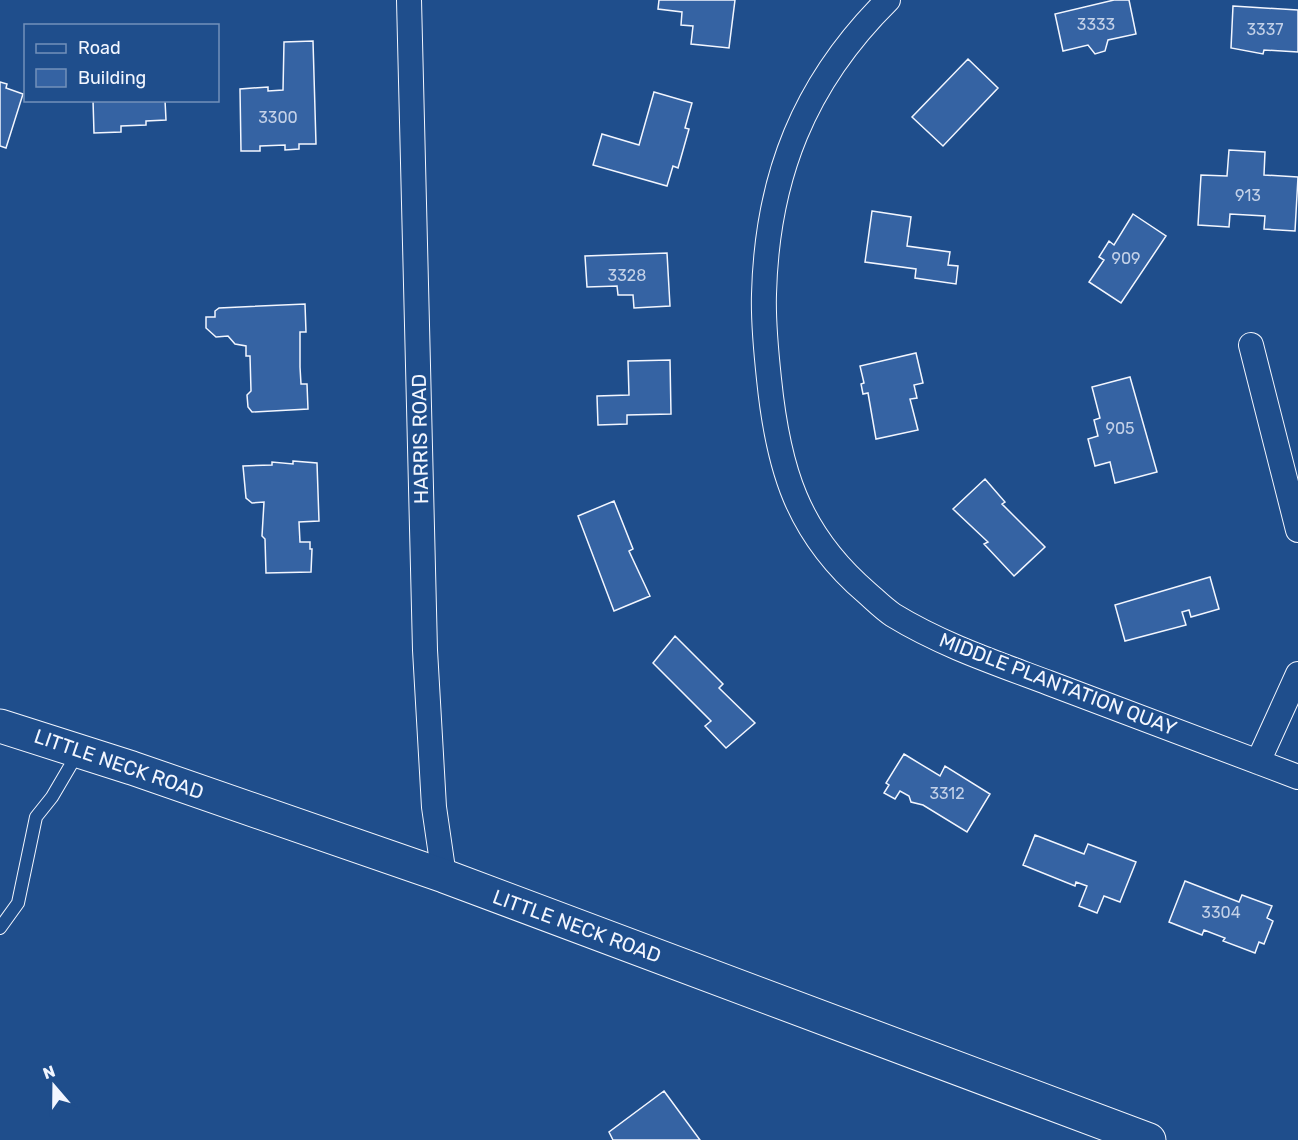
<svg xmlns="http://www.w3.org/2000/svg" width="1298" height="1140" viewBox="0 0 1298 1140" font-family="Rubik,sans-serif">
	<rect width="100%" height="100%" fill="#1f4e8c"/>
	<path fill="#3563a3" stroke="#f2f6ff" stroke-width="1.5" d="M659 0H735L729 48 691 44 693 26 681 25 682 12 658 9Z
		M1114 0H1129L1136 34 1108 40 1105 51 1095 54 1088 45 1063 51 1055 14Z
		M1233 6 1298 10V52L1264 50 1263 54 1231 48Z
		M313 41 316 144H299V149L285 150V145L260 146V151H241L240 89 268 87V91L283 90 284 42Z
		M968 59 998 88 943 146 912 117Z
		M0 82 7 84 6 88 23 94 6 148 0 146Z
		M654 92 692 103 685 128 689 129 678 168 673 166 667 186 593 165 602 134 639 145Z
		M93 100H165L166 120 146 121V125L121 126V132L94 133Z
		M1229 150 1265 152 1264 175 1298 177 1295 231 1264 229 1265 216 1230 214 1229 227 1198 225 1201 175 1227 176Z
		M872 211 911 217 907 246 950 252 948 265 958 266 956 284 915 278 916 269 865 262Z
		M1133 214 1166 236 1121 303 1089 282 1104 260 1099 257 1109 241 1114 245Z
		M667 253 670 306 634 308 633 295H618L617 286 587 287 585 256Z
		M305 304 306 332H300V367L301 384H307L308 409 252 412 248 407 247 395 251 391 250 356H246V346L235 344 228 336 216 337 206 328V317H215V311L219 308Z
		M916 353 923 383 914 385 917 398 910 399 918 430 876 439 868 393 863 394 861 384 864 383 860 366Z
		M670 360 671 414 627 415V424L598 425 597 396 629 395 628 361Z
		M1130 377 1157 472 1115 483 1110 462 1095 466 1088 439 1098 436 1094 420 1100 418 1092 387Z
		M293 461 317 463 319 521 299 522 300 542H310V549H312L311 572 266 573 265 539 262 536 264 502 252 503 246 498 243 466 272 465V462L293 464Z
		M985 479 1005 502 1002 504 1045 547 1014 576 984 544 988 542 953 509Z
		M614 501 633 549 629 551 650 596 614 611 578 516Z
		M1210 577 1219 609 1191 617 1189 610 1182 612 1186 625 1125 641 1115 605Z
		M675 636 723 684 719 688 755 723 726 748 705 726 711 721 653 663Z
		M904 754 940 776 945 766 990 794 967 832 923 805 911 802 909 796 900 791 895 799 884 793 889 785 886 783Z
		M1035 835 1084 854 1088 844 1136 862 1120 902 1104 896 1097 913 1079 906 1087 886 1076 882 1075 886 1023 865Z
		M1185 881 1239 902 1242 895 1272 906 1267 918 1273 921 1264 944 1259 942 1255 953 1223 941 1225 938 1204 930 1202 935 1169 922Z
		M664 1091 700 1140H613L609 1132Z"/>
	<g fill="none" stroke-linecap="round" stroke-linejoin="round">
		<g stroke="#f2f6ff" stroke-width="14">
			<path id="lane" d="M0 928 18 903 36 817 52 797 79 751"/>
		</g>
		<g stroke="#f2f6ff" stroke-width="26">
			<path id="street" d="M409 0 425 650 434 807 444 876
				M888 0C804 83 767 177 764 294 763 323 766 351 769 379 778 468 797 533 867 593 876 601 884 609 893 615 942 645 996 663 1049 683 1132 714 1215 745 1298 777
				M1251 345 1298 530
				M1258 762 1298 674"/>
		</g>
		<g stroke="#f2f6ff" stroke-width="35">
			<path id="secondary" d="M0 726 132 768 444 876 1149 1140"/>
		</g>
		<use href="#lane" stroke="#1f4e8c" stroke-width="12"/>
		<use href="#street" stroke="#1f4e8c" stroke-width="24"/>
		<use href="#secondary" stroke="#1f4e8c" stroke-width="33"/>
	</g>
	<g text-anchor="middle" stroke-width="4.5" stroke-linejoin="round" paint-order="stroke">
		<g font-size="16" fill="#c3d1e8">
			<text x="1096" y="30">3333</text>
			<text x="1265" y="35">3337</text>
			<text x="278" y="123">3300</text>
			<text x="1248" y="201">913</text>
			<text x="1126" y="264">909</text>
			<text x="627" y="281">3328</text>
			<text x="1120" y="434">905</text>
			<text x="947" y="799">3312</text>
			<text x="1221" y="918">3304</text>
		</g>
		<g font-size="20" fill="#f2f6ff" stroke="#1f4e8c">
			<text transform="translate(420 439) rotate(-91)" y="7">HARRIS ROAD</text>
			<text transform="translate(1058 684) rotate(21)" y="7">MIDDLE PLANTATION QUAY</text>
			<text transform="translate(119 764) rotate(19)" y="7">LITTLE NECK ROAD</text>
			<text transform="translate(577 926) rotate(20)" y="7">LITTLE NECK ROAD</text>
		</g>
	</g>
	<rect x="24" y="24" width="195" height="78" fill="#1f4e8c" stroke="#7391ba" stroke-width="1.5"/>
	<rect x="36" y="44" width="30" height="9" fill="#1f4e8c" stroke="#7391ba" stroke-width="1.5"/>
	<text x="78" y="54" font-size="18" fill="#f2f6ff">Road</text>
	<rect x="36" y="69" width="30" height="18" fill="#3563a3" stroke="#7391ba" stroke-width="1.5"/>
	<text x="78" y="84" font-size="18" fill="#f2f6ff">Building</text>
	<g transform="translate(54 1086) rotate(340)" stroke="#1f4e8c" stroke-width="4.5" paint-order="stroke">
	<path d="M0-4.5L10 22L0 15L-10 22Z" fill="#f2f6ff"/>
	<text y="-9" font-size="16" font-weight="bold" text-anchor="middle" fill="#f2f6ff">N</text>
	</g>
</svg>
